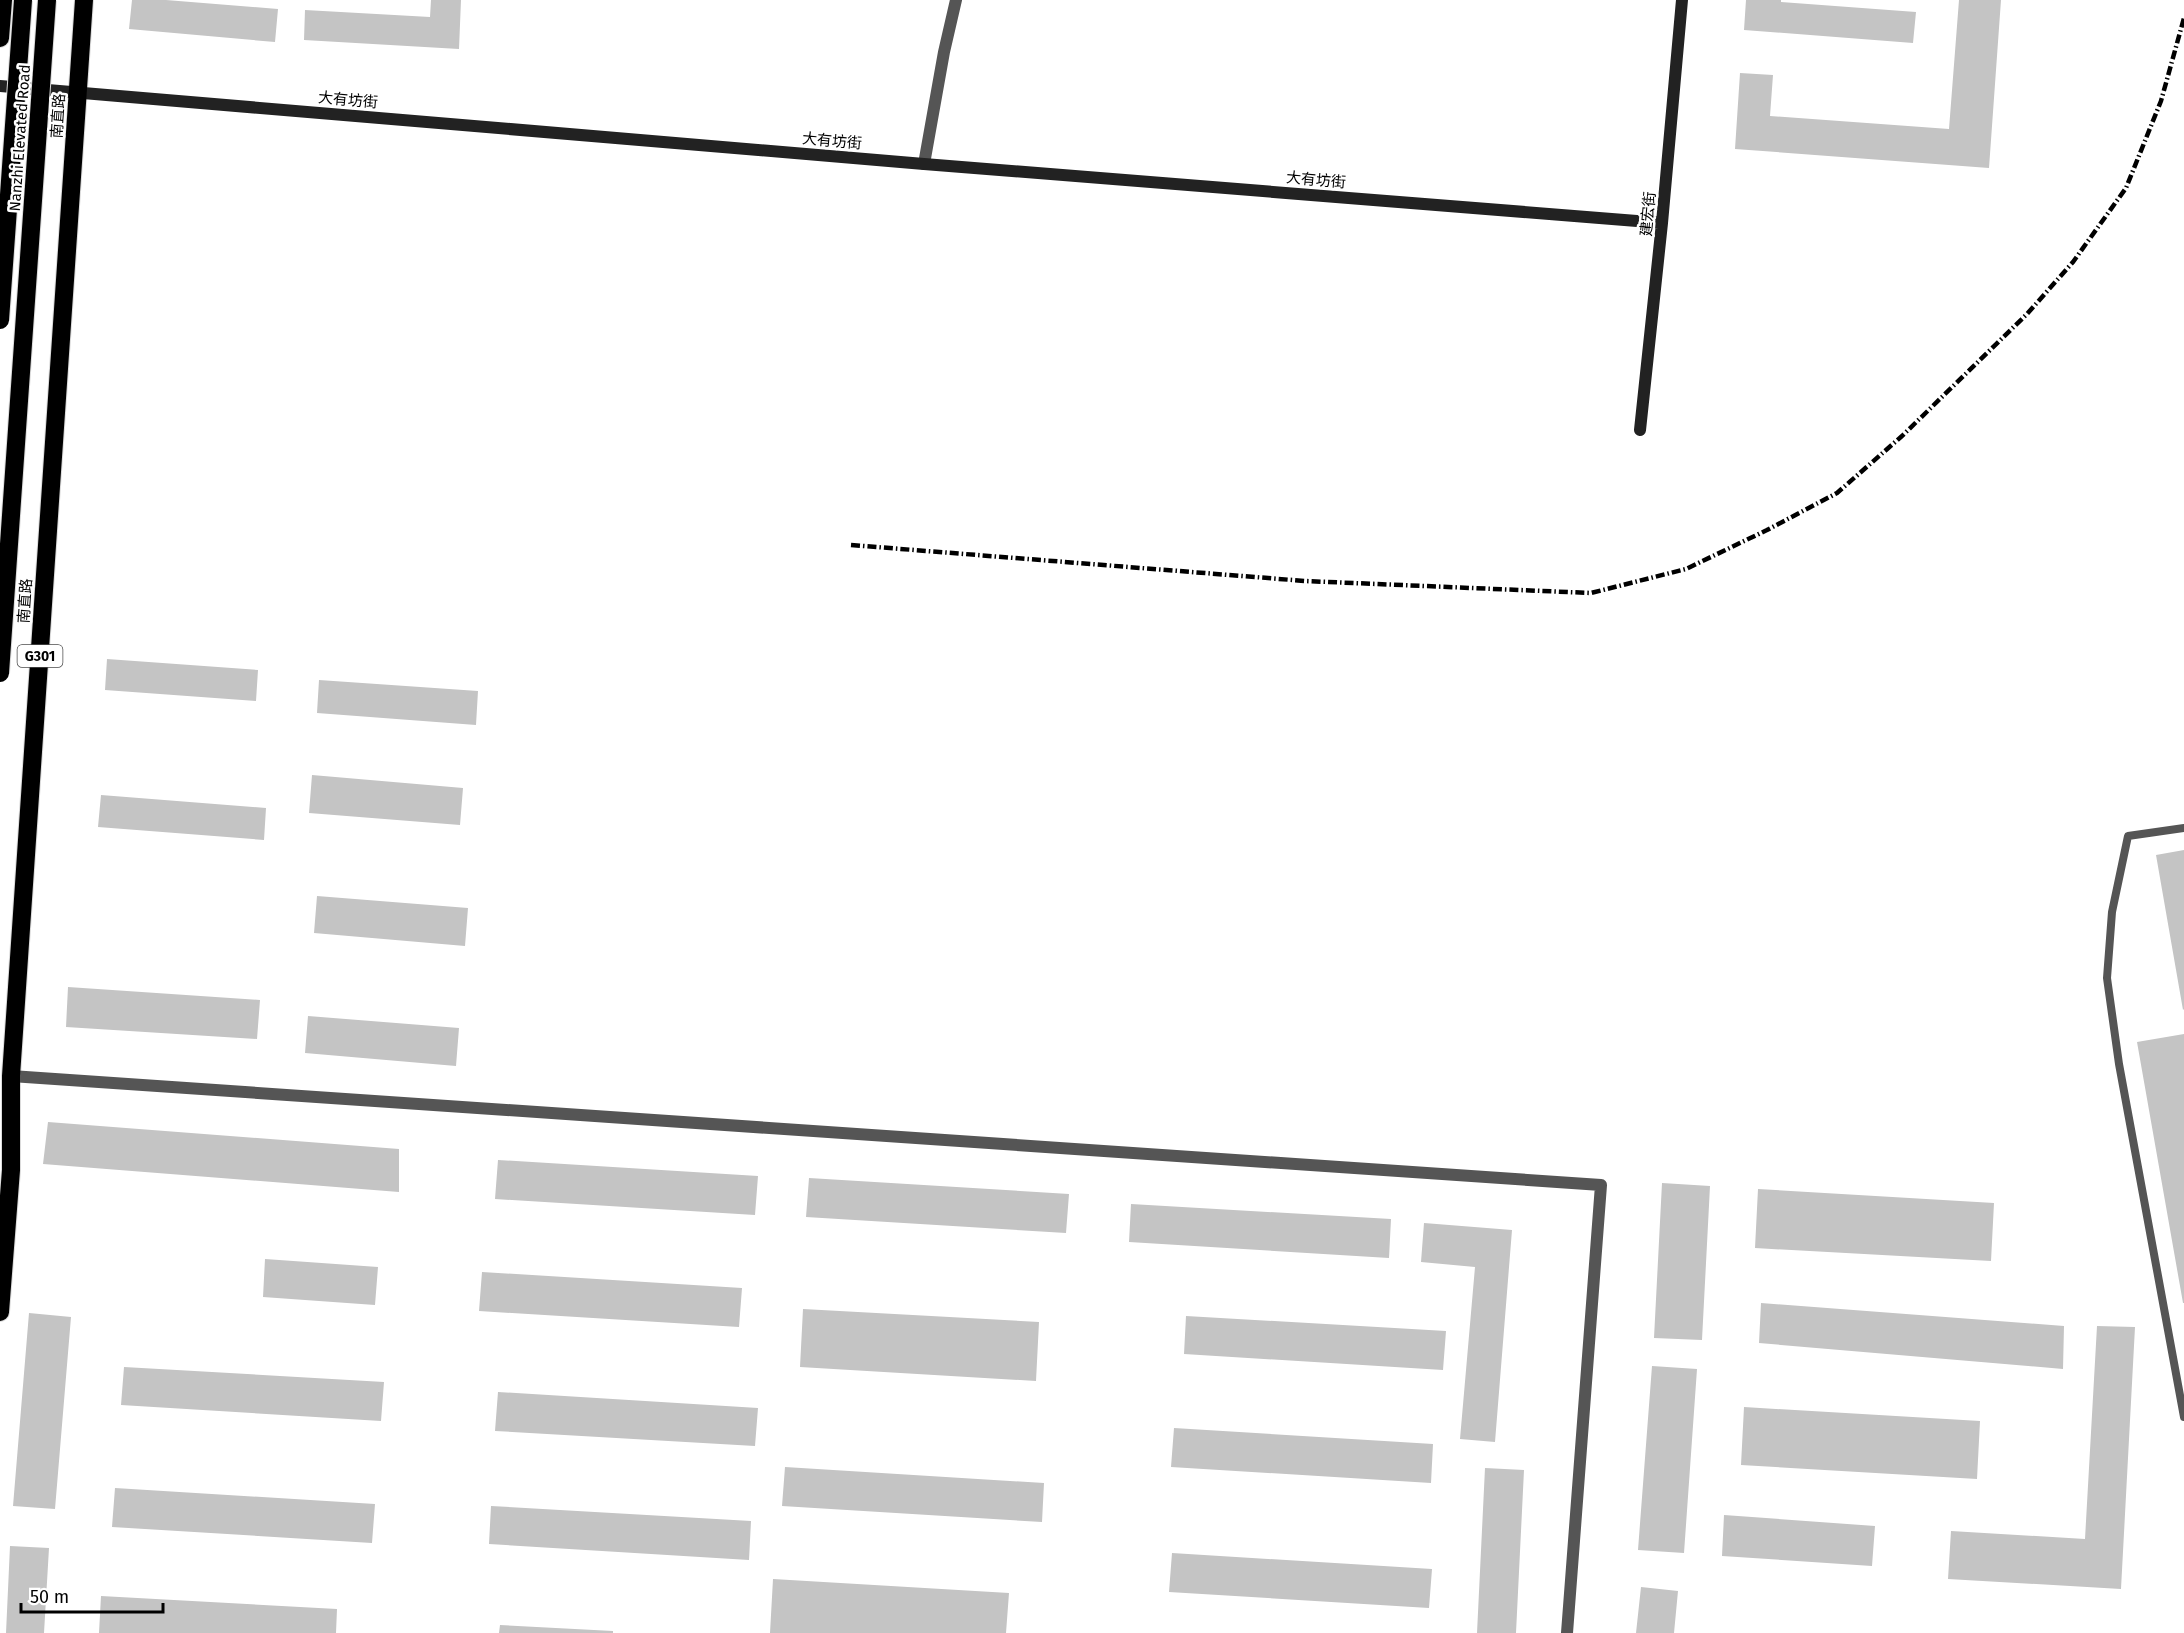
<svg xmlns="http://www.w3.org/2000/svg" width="2184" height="1633" viewBox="0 0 2184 1633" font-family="'Fira Sans','Noto Sans SC',sans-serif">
	<rect width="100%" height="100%" fill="#fff"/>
	<path fill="#c4c4c4" d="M132 0H166L278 9 275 42 129 29Z
		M431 0H461L459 49 304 40 305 10 430 17Z
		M1746 0H1781V2L1916 12 1913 43 1744 30Z
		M1959 0H2001L1989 168 1735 149 1740 73 1773 75 1770 116 1949 129Z
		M107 659 258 670 256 701 105 690Z
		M319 680 478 691 476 725 317 713Z
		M312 775 463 788 460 825 309 813Z
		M101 795 266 808 264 840 98 827Z
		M2184 850V1009L2183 1010 2156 855Z
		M317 896 468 908 465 946 314 933Z
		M68 987 260 1000 257 1039 66 1027Z
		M308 1016 459 1028 456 1066 305 1053Z
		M2184 1034V1303H2183L2137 1042Z
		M48 1122 399 1149V1192L43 1164Z
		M498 1160 758 1176 755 1215 495 1199Z
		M809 1178 1069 1194 1066 1233 806 1217Z
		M1662 1183 1710 1186 1702 1340 1654 1338Z
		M1758 1189 1994 1203 1991 1261 1755 1248Z
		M1131 1204 1391 1219 1389 1258 1129 1242Z
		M1424 1223 1512 1230 1495 1442 1460 1439 1475 1267 1421 1262Z
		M265 1259 378 1267 375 1305 263 1297Z
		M482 1272 742 1288 739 1327 479 1311Z
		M1761 1303 2064 1326 2063 1369 1759 1343Z
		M803 1309 1039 1322 1036 1381 800 1367Z
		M29 1313 71 1317 55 1509 13 1506Z
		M1186 1316 1446 1331 1443 1370 1184 1354Z
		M2097 1326 2135 1327 2121 1589 1948 1579 1951 1531 2085 1539Z
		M1652 1366 1697 1369 1684 1553 1638 1550Z
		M124 1367 384 1382 381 1421 121 1405Z
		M498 1392 758 1408 755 1446 495 1431Z
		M1744 1407 1980 1421 1977 1479 1741 1465Z
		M1174 1428 1433 1444 1431 1483 1171 1467Z
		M785 1467 1044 1483 1042 1522 782 1506Z
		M1485 1468 1524 1470 1516 1633H1477Z
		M115 1488 375 1504 372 1543 112 1527Z
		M491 1506 751 1521 749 1560 489 1544Z
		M1724 1515 1875 1526 1872 1566 1722 1556Z
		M10 1546 49 1548 44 1633H6Z
		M1172 1553 1432 1569 1429 1608 1169 1592Z
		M773 1579 1009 1593 1006 1633H770Z
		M1641 1587 1678 1591 1674 1633H1636Z
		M101 1596 337 1609 336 1633H99Z
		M500 1625 613 1631V1633H499Z"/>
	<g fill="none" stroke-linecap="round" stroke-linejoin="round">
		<g stroke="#dbdbdb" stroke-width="20">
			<path id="highway" d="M0 38 3 0
				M0 1312 11 1170V1076L84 0"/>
		</g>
		<path stroke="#555" stroke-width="8" d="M2184 828 2128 836 2112 912 2107 978 2119 1064 2184 1417"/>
		<path stroke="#555" stroke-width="12" d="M924 164 944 52 956 0
			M11 1076 1601 1185 1567 1633"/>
		<path stroke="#222" stroke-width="12" d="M0 86 924 164 1662 223
			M1640 430 1662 223 1682 0"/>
		<use href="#highway" stroke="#000" stroke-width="18"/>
		<path stroke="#000" stroke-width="4.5" stroke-dasharray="9 3 1.5 3" stroke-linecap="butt" d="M851 545 1305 581 1591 593 1686 569 1767 530 1837 493 1902 436 2027 314 2073 262 2126 188 2161 101 2184 18"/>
		<g stroke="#dbdbdb" stroke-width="20" stroke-linecap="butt">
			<path id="highway-bridge" d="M0 320 23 0
				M0 673 47 0"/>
		</g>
		<use href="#highway-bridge" stroke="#000" stroke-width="18"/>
	</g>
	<g text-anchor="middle" stroke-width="5" stroke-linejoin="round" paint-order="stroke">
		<rect fill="#fff" stroke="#4c4c4c" stroke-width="1.5" x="17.5" y="645" width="45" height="22" rx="4.5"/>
		<g font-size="14" font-weight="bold" fill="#000">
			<text x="40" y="661">G301</text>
		</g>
		<g font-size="15" fill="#000" stroke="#fff">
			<text transform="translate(348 100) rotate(5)" y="5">大有坊街</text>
			<text transform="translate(58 116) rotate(-86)" y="5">南直路</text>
			<text transform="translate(20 138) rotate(-86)" y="5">Nanzhi Elevated Road</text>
			<text transform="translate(832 141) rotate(5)" y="5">大有坊街</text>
			<text transform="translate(1316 180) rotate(5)" y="5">大有坊街</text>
			<text transform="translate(1648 214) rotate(-85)" y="5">建宏街</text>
			<text transform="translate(25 601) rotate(-86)" y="5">南直路</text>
		</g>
	</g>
	<path d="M21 1603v9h142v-9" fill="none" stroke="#000000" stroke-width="3"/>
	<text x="30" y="1603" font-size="18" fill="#000000" stroke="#ffffff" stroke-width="4.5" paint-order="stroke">50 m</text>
</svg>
